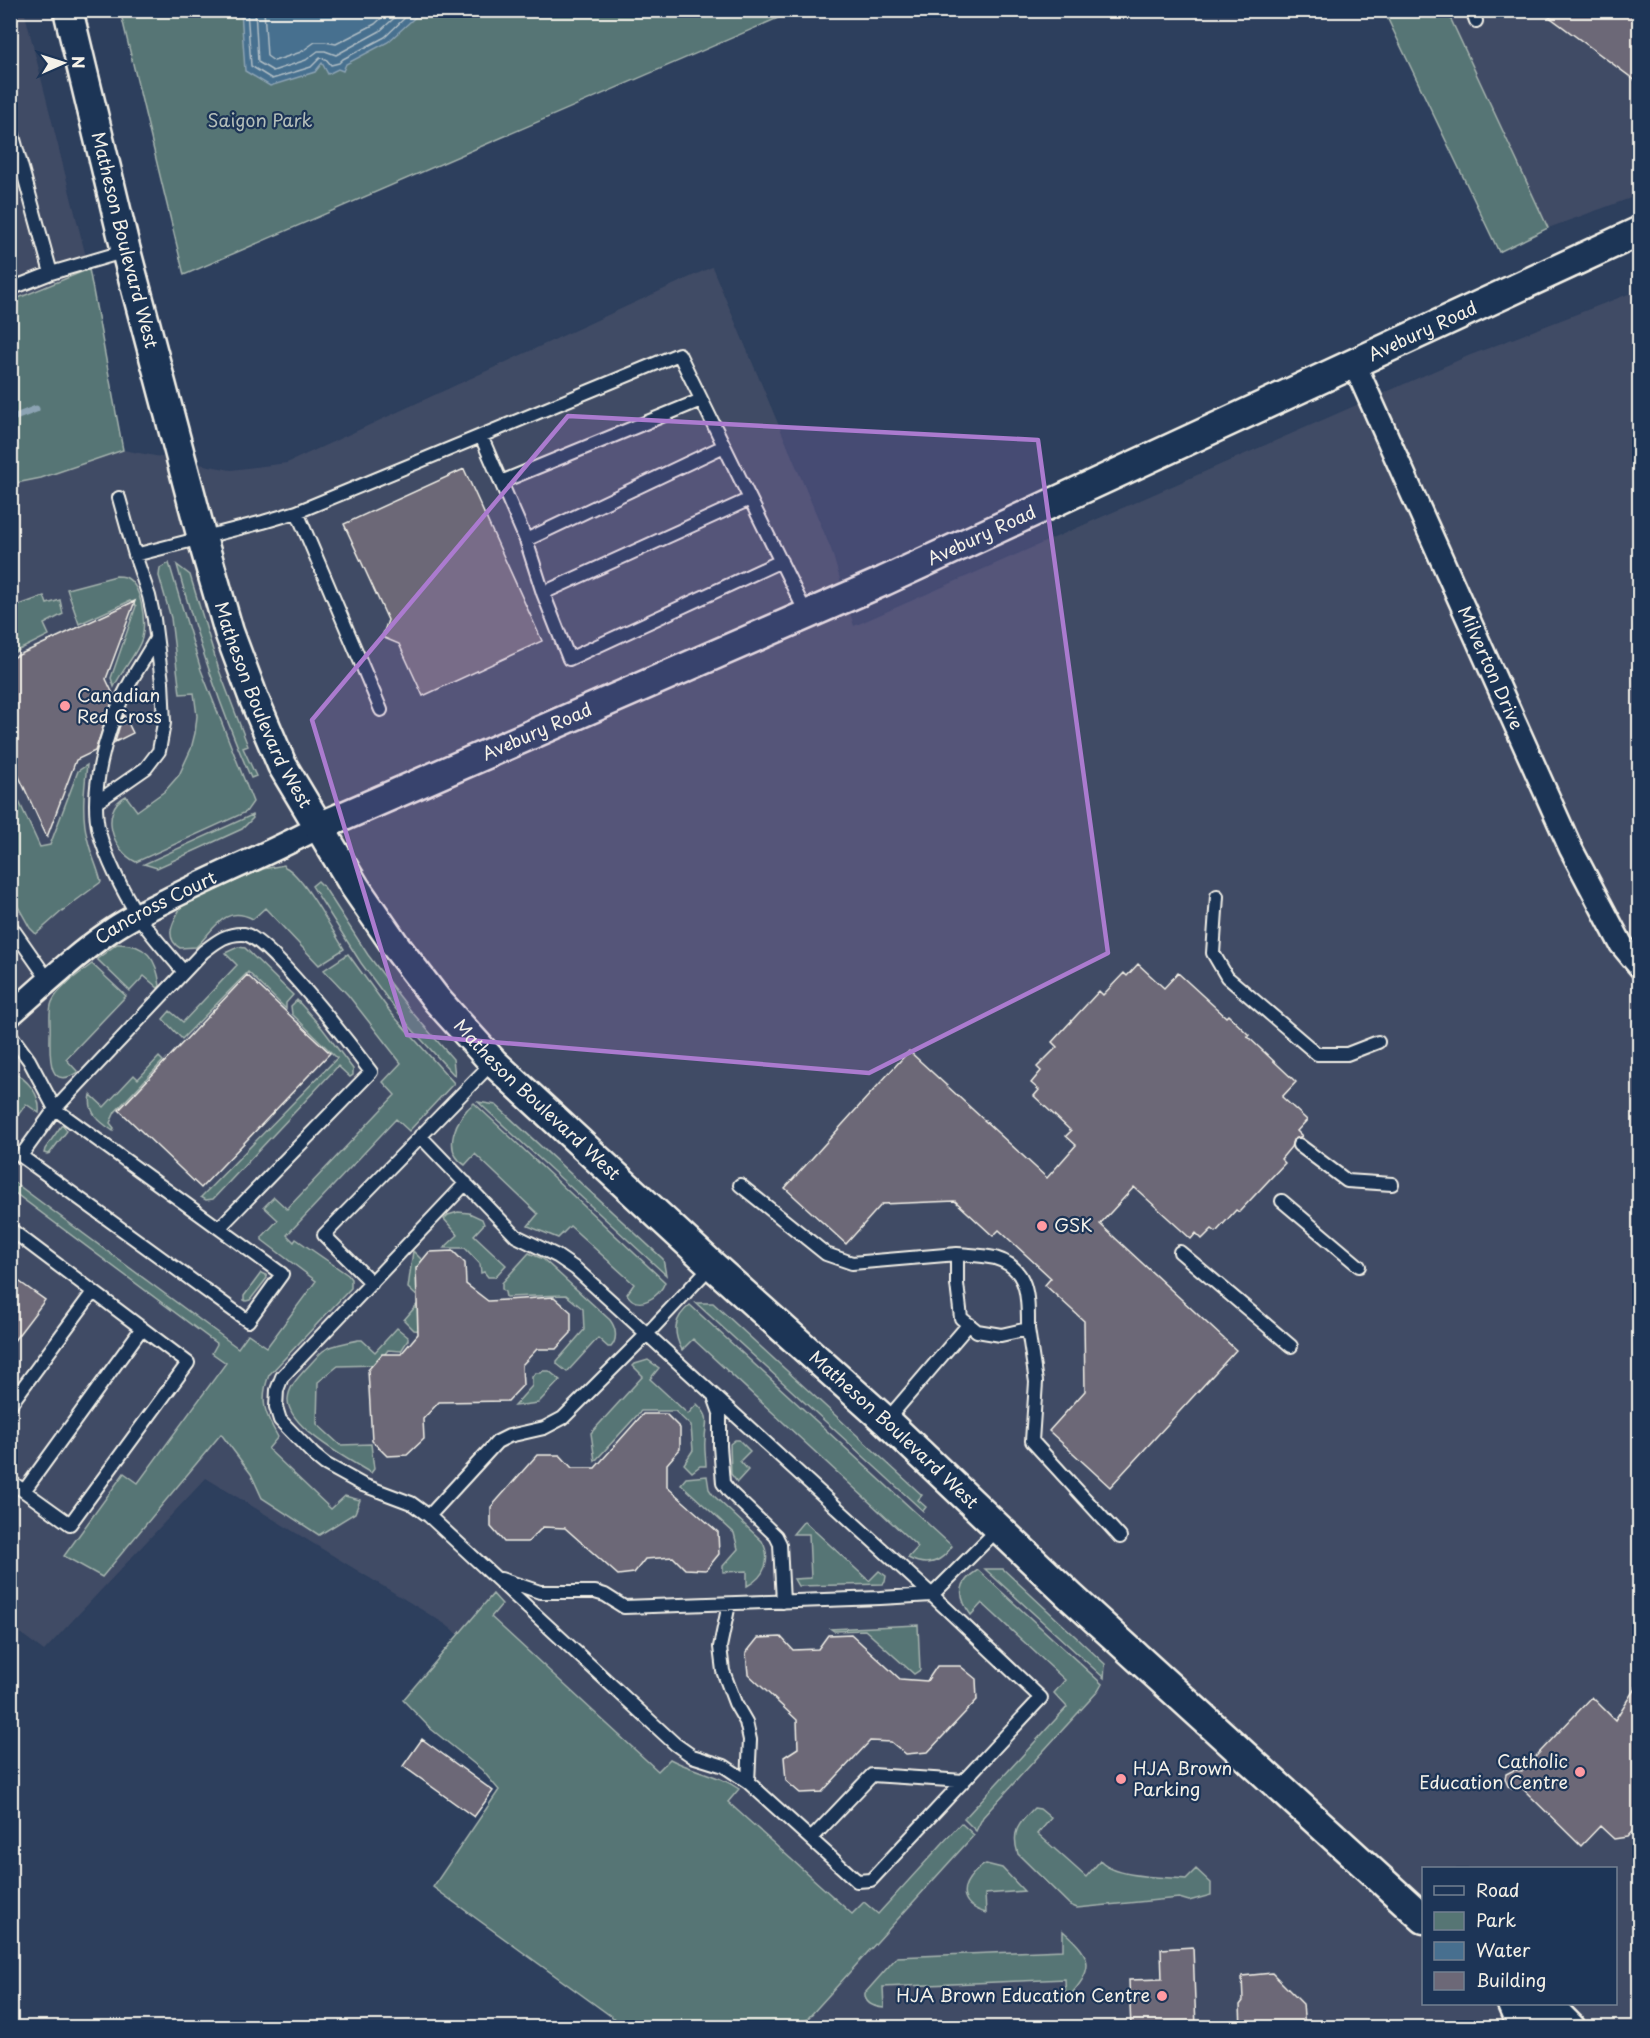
<svg xmlns="http://www.w3.org/2000/svg" width="1650" height="2038" viewBox="0 0 1650 2038" font-family="'Playpen Sans',sans-serif">
	<rect width="100%" height="100%" fill="#2d3f5d"/>
	<filter id="ink" filterUnits="userSpaceOnUse"><feTurbulence type="fractalNoise" baseFrequency=".0167" numOctaves="2"/><feDisplacementMap in="SourceGraphic" scale="12" xChannelSelector="R" yChannelSelector="G"/><feConvolveMatrix kernelMatrix="1 2 1 2 8 2 1 2 1" color-interpolation-filters="sRGB"/></filter>
	<g filter="url(#ink)">
		<path fill="#404b65" fill-rule="evenodd" d="M24 10 89 269 11 301 10 11Z
			M1447 11H1639V195L1548 228Z
			M712 267 831 549 854 626 1468 356 1639 290V2027H733L833 1923 445 1624 206 1478 44 1651 11 1626V484L41 478 123 450 231 470 287 463ZM1424 1868H1616V2004H1424Z"/>
		<path fill="#567574" stroke="#a5b3ae" stroke-width="1.5" d="M120 10 794 11 184 275Z
			M1384 11H1447L1548 228 1499 252Z
			M89 269 123 450 41 478 11 484V301Z
			M169 563 201 670 253 802 246 812 136 862C112 851 99 810 126 796L137 811 165 791 179 775 191 749 195 733 197 716 194 693 180 694 171 618 159 576 160 568Z
			M177 565 190 575 219 670 248 746 243 748 256 776 251 778C220 708 197 638 177 565Z
			M116 576C119 576 122 576 125 577 142 584 146 622 142 638 138 653 121 671 114 687L111 678 136 606 130 601 79 624 67 589Z
			M44 596 47 604 60 600 63 614 44 624 49 635 11 654V608Z
			M87 765C84 790 81 816 88 841 91 855 98 868 101 882L62 911 36 934 30 928 11 894V784L40 847 50 845 78 771Z
			M252 815 253 818 242 829 157 868 144 864Z
			M284 865 285 867C303 875 332 930 344 949L319 965 265 908 253 919C224 904 214 930 196 947L180 948C162 937 175 919 182 905L263 869Z
			M318 881 324 887 368 955 411 1011 453 1059 455 1076 410 1027 387 998 361 963 312 886Z
			M117 944C146 943 157 959 160 986L158 988 144 976 130 991 97 959Z
			M238 947 245 948 293 995 286 1003V1009L248 972 182 1039 163 1019 170 1011 183 1022 237 965 225 953Z
			M348 954 391 1013 454 1083 409 1131 396 1119 287 1235 294 1242 296 1239 348 1275 351 1279V1288L269 1375C259 1401 265 1414 278 1437L268 1449 331 1509 345 1496 360 1500 355 1513 319 1535 262 1498 251 1474 221 1434 102 1577 64 1556 124 1473 138 1483 226 1363 212 1353 217 1344 11 1190V1180L238 1348 248 1334 267 1347 316 1281 262 1240V1237L278 1220 264 1207 274 1197 287 1209 395 1095 383 1082 401 1063 348 995 324 970Z
			M92 964 126 996 66 1059 78 1072C47 1092 50 1054 50 1035 51 1024 48 1012 52 1002 58 988 80 973 92 964Z
			M297 1000 322 1028 353 1069V1075L350 1077 338 1066 213 1199 206 1200 201 1197 337 1058 292 1014 291 1006Z
			M159 1057 163 1061 115 1112 110 1123 114 1128 113 1131C100 1122 87 1113 91 1095L104 1107 134 1075 138 1079Z
			M11 1071C27 1079 41 1094 39 1113L26 1104 11 1125Z
			M478 1102 496 1105 663 1259 666 1275Z
			M474 1103 665 1282C660 1297 637 1312 627 1294L634 1284 570 1226 558 1238 528 1226 538 1214 475 1154 465 1165C441 1150 456 1117 474 1103Z
			M63 1125 67 1131 50 1153 47 1154 44 1153 45 1149 61 1126Z
			M458 1212 469 1213 482 1219 484 1224 474 1235 506 1265 495 1277H488L484 1272 481 1273 480 1264 465 1248H444L458 1235 444 1219 448 1215Z
			M413 1251 425 1263 423 1331 414 1330 404 1320 421 1300 408 1288Z
			M529 1253 543 1259 610 1320C616 1328 618 1339 611 1347H608L598 1338 567 1372 557 1364V1361L584 1330 583 1309 566 1295 506 1297 505 1292 502 1289V1283Z
			M261 1273 266 1275 267 1278 250 1300 246 1301 244 1300V1296Z
			M696 1303H713L922 1495 918 1500 926 1507 923 1511Z
			M690 1305 952 1546C941 1563 927 1568 908 1558L918 1547 693 1339 682 1350C672 1331 674 1318 690 1305Z
			M397 1328 408 1337V1340L401 1351 388 1350 376 1365 338 1366 318 1382 317 1424 340 1445 371 1444 374 1469 371 1473C349 1460 287 1427 288 1399 289 1387 297 1379 304 1371 310 1365 316 1357 323 1351 332 1344 347 1343 358 1340H362L375 1352Z
			M648 1360 659 1368 650 1379 688 1414 697 1404C712 1419 705 1422 705 1440 704 1449 706 1457 706 1466H700L692 1472 684 1464 693 1450 691 1426 675 1411H641L595 1461 591 1433 643 1376 633 1366 635 1364Z
			M543 1371H549L560 1380 538 1403 514 1406 532 1386V1377L535 1373H541Z
			M735 1440H739L750 1451 740 1461 748 1470 737 1482 731 1474 730 1444Z
			M707 1476 709 1489 713 1495 762 1541C772 1559 765 1577 747 1586V1571L723 1572V1566L738 1549 734 1533 681 1484 686 1478Z
			M804 1521 869 1581 879 1571 886 1576 885 1582 883 1584 798 1586 794 1579 811 1578 809 1534H793Z
			M985 1569H1003L1105 1664 1104 1678Z
			M978 1570 1102 1684 1098 1691 983 1817 976 1831 964 1819 1067 1707 1054 1693 1065 1680 982 1603 971 1615C957 1596 958 1582 978 1570Z
			M493 1594 502 1604 491 1617 658 1771 670 1759C692 1771 718 1774 739 1789L728 1802 852 1914 864 1902 878 1914 961 1823 974 1835 800 2027H626L433 1887 499 1790 482 1770 431 1729 403 1700Z
			M918 1625 920 1670 914 1674 865 1630 834 1631 831 1629Z
			M1034 1808 1040 1809 1051 1818 1038 1834 1086 1877 1100 1861C1115 1878 1164 1877 1186 1879L1196 1869 1211 1883V1895L1189 1901 1179 1898 1077 1908 1070 1905 1018 1854C1011 1832 1018 1824 1034 1808Z
			M986 1864 1002 1868 1024 1891 985 1894 986 1913C963 1906 957 1891 974 1873 978 1869 981 1866 986 1864Z
			M1063 1931C1095 1959 1094 1969 1066 2000L1065 1979 883 1987 884 2008C875 2007 864 2004 865 1993L897 1957 1063 1950Z"/>
		<path fill="#476f8f" stroke="#8ca3b3" stroke-width="1.5" d="M241 11 242 10 422 11 388 42 346 64 343 71 338 69 328 74 322 63 315 72 270 86 245 71Z"/>
		<g fill="none" stroke-linecap="round" stroke-linejoin="round">
			<path stroke="#afbdc4" stroke-width="1.5" d="M247 10 251 66 272 79 311 67 320 58 326 59 331 65 339 63 343 59 385 37 413 10
				M255 10 258 62 273 71 306 60 318 51H325L336 55 380 31 403 10
				M264 10 267 56 274 61 301 52 315 42H325L336 44 375 24 390 10"/>
			<path stroke="#8ca3b3" stroke-width="7" d="M10 419 36 409"/>
		</g>
		<path fill="#6c6877" stroke="#f4f1e8" stroke-width="1.5" d="M1540 10H1640V84Z
			M464 469 542 641 423 696 399 644 382 637 388 620 344 524Z
			M135 601 106 679 114 696 95 751 76 760 47 837 10 757V659Z
			M124 715 133 733 115 742 119 728Z
			M1138 964 1164 988 1178 973 1226 1017 1228 1015 1249 1035 1247 1036 1296 1082 1282 1097 1307 1120 1297 1131 1302 1136 1293 1140 1291 1147 1281 1159 1285 1163 1239 1212 1236 1210 1216 1232 1212 1229 1202 1239 1196 1233 1191 1239 1134 1187 1100 1224 1236 1350 1110 1487 1049 1431 1085 1391 1084 1321 1045 1285 1051 1278 999 1230 993 1236 955 1201 882 1204 846 1244 785 1188 909 1051 1047 1178 1076 1145 1066 1136 1071 1131 1034 1096 1039 1090 1031 1083 1041 1071 1037 1067 1057 1047 1052 1042 1099 991 1103 995 1124 973 1127 976Z
			M247 975 330 1053 201 1188 119 1110Z
			M453 1251 465 1263 466 1284 488 1301 554 1297 571 1312V1333L556 1349H537L522 1365 523 1385 508 1401 439 1402 423 1419 424 1439 407 1455 387 1456 372 1441 368 1370 382 1354H401L418 1334 416 1268 429 1252Z
			M10 1275 45 1300 10 1346Z
			M643 1414H666L680 1428V1449L667 1464V1487L718 1532 719 1554 706 1570 685 1569 673 1557 645 1559 634 1573 618 1575 565 1528 543 1527 528 1542H504L491 1527V1507L537 1455H560L572 1468H595Z
			M851 1634 900 1679 927 1681 937 1666H960L976 1679 977 1700 928 1752 906 1754 891 1742 870 1741 822 1792 800 1793 786 1781 784 1757 798 1748 797 1720 748 1674 746 1653 758 1638 781 1637 793 1650 818 1649 828 1635Z
			M1640 1680V1823L1627 1837 1614 1839 1600 1826 1581 1846 1521 1787 1512 1789 1508 1786 1505 1779 1506 1774 1514 1770 1522 1771 1592 1697 1615 1720Z
			M422 1739 493 1791 474 1817 403 1766Z
			M1193 1947 1196 2028H1131L1129 1980 1162 1979 1161 1949Z
			M1272 1973 1303 2004 1305 2028H1241L1240 2005 1243 2001 1242 1976Z"/>
		<g fill="none" stroke-linecap="round" stroke-linejoin="round">
			<g stroke="#f4f1e8" stroke-width="16">
				<path id="service" d="M1472 10 1476 21
					M10 125 51 273 10 289
					M51 273 126 251
					M481 436 526 540 543 593 569 659 781 561
					M501 482 701 400
					M297 512 381 710
					M526 540 724 446
					M135 555 263 522 297 512 679 354 807 615
					M543 593 750 499
					M156 639C146 657 133 675 124 694 106 732 89 790 99 832 106 858 123 892 137 914 150 934 168 953 183 971
					M97 802 146 768 159 751 164 723 162 682 154 619 149 596 135 555 119 498
					M1217 896 1213 953 1227 977 1317 1054H1347L1378 1042
					M10 925 49 981
					M10 1034 29 1060 55 1109 203 952C216 942 226 933 244 934 268 937 353 1048 371 1072L219 1228
					M55 1109 282 1274 248 1321 21 1156Z
					M420 1136 516 1236 557 1256 576 1269 932 1595 1041 1698 871 1880 857 1881 748 1782 724 1766 692 1756 675 1744 429 1516 411 1503 363 1485 325 1464 314 1455 280 1420 276 1407 277 1390 282 1377 466 1183
					M1299 1145 1347 1181 1392 1184
					M740 1185 826 1254 852 1263 957 1254V1284L961 1318 977 1331 1001 1335 1028 1329 1036 1382 1032 1441 1120 1537
					M1282 1201 1359 1266
					M10 1229 188 1363 70 1524 10 1481
					M1180 1252 1291 1346
					M957 1254C969 1255 983 1255 995 1258 1030 1268 1028 1300 1028 1329
					M372 1283 324 1235 493 1062
					M715 1399 720 1413V1446L723 1483 730 1492 776 1536 780 1544 783 1602
					M10 1405 93 1292
					M886 1421 969 1324
					M24 1491 142 1328
					M429 1516 497 1442 509 1436 544 1428 563 1418 648 1333 712 1265
					M501 1579 540 1592H595L605 1595 624 1607 880 1598 932 1595 998 1529
					M729 1604 720 1647 723 1671 735 1703 746 1722 750 1740 748 1782
					M811 1839 872 1775 964 1781"/>
			</g>
			<g stroke="#f4f1e8" stroke-width="27">
				<g id="minor">
					<path id="s1" d="M1354 363 1571 849 1621 944 1640 967"/>
					<path id="s2" d="M10 1015C42 987 74 956 109 932 126 920 146 910 165 901 216 875 268 854 319 827"/>
				</g>
			</g>
			<g stroke="#f4f1e8" stroke-width="33">
				<g id="tertiary">
					<path id="s3" d="M68 10 126 251 202 538 229 632 254 699 282 765 355 887 395 945 437 1000 493 1062 712 1265 886 1421 1070 1596 1424 1919"/>
					<path id="s4" d="M319 827 884 581 1640 231"/>
					<path d="M1512 2004 1522 2028"/>
					<path d="M1528 2004 1559 2016 1571 2028"/>
				</g>
			</g>
			<use href="#service" stroke="#1d3557" stroke-width="12"/>
			<use href="#minor" stroke="#1d3557" stroke-width="22"/>
			<use href="#tertiary" stroke="#1d3557" stroke-width="28"/>
		</g>
	</g>
	<path fill="#ab7bcf" fill-opacity="0.2" stroke="#ab7bcf" stroke-width="4.5" stroke-linejoin="round" d="M568 416 1038 440 1108 953 869 1073 407 1035 312 720Z"/>
	<g fill="#ff9aa2" stroke="#1d3557" stroke-width="2">
		<circle cx="65" cy="706" r="6"/>
		<circle cx="1042" cy="1226" r="6"/>
		<circle cx="1580" cy="1772" r="6"/>
		<circle cx="1121" cy="1779" r="6"/>
		<circle cx="1162" cy="1996" r="6"/>
	</g>
	<g text-anchor="middle" stroke-width="4.5" stroke-linejoin="round" paint-order="stroke">
		<g font-size="18" fill="#b5bfba" stroke="#1d3557">
			<text x="260" y="127">Saigon Park</text>
		</g>
		<g font-size="18" fill="#f4f1e8" stroke="#1d3557">
			<text dy="6" stroke="none"><textPath href="#s3" startOffset="237">Matheson Boulevard West</textPath></text>
			<text dy="6" stroke="none"><textPath href="#s4" startOffset="1210">Avebury Road</textPath></text>
			<text dy="6" stroke="none"><textPath href="#s4" startOffset="724">Avebury Road</textPath></text>
			<text dy="6" stroke="none"><textPath href="#s1" startOffset="334">Milverton Drive</textPath></text>
			<text dy="6" stroke="none"><textPath href="#s3" startOffset="723">Matheson Boulevard West</textPath></text>
			<text dy="6" stroke="none"><textPath href="#s4" startOffset="238">Avebury Road</textPath></text>
			<text dy="6" stroke="none"><textPath href="#s2" startOffset="182">Cancross Court</textPath></text>
			<text dy="6" stroke="none"><textPath href="#s3" startOffset="1209">Matheson Boulevard West</textPath></text>
			<text dy="6" stroke="none"><textPath href="#s3" startOffset="1695">Matheson Boulevard West</textPath></text>
		</g>
		<g font-size="18" fill="#f4f1e8" stroke="#1d3557" text-anchor="start">
			<text x="77" y="702">Canadian<tspan x="77" dy="21">Red Cross</tspan></text>
			<text x="1054" y="1232">GSK</text>
			<text x="1568" y="1768" text-anchor="end">Catholic<tspan x="1568" dy="21">Education Centre</tspan></text>
			<text x="1133" y="1775">HJA Brown<tspan x="1133" dy="21">Parking</tspan></text>
			<text x="1150" y="2002" text-anchor="end">HJA Brown Education Centre</text>
		</g>
	</g>
	<rect width="1650" height="2038" fill="none" stroke="#1d3557" stroke-width="36"/>
	<rect x="18" y="18" width="1614" height="2002" fill="none" stroke="#f4f1e8" stroke-width="2" filter="url(#ink)"/>
	<rect x="1422" y="1867" width="195" height="138" fill="#1d3557" stroke="#738091" stroke-width="1.5"/>
	<rect x="1434" y="1886" width="30" height="9" fill="#1d3557" stroke="#738091" stroke-width="1.5"/>
	<text x="1476" y="1897" font-size="18" fill="#f4f1e8">Road</text>
	<rect x="1434" y="1912" width="30" height="18" fill="#567574" stroke="#738091" stroke-width="1.5"/>
	<text x="1476" y="1927" font-size="18" fill="#f4f1e8">Park</text>
	<rect x="1434" y="1942" width="30" height="18" fill="#476f8f" stroke="#738091" stroke-width="1.5"/>
	<text x="1476" y="1957" font-size="18" fill="#f4f1e8">Water</text>
	<rect x="1434" y="1972" width="30" height="18" fill="#6c6877" stroke="#738091" stroke-width="1.5"/>
	<text x="1476" y="1987" font-size="18" fill="#f4f1e8">Building</text>
	<g transform="translate(63 63) rotate(87)" stroke="#1d3557" stroke-width="4.5" paint-order="stroke">
	<path d="M0-4.5L10 22L0 15L-10 22Z" fill="#f4f1e8"/>
	<text y="-9" font-size="16" font-weight="bold" text-anchor="middle" fill="#f4f1e8">N</text>
	</g>
</svg>
